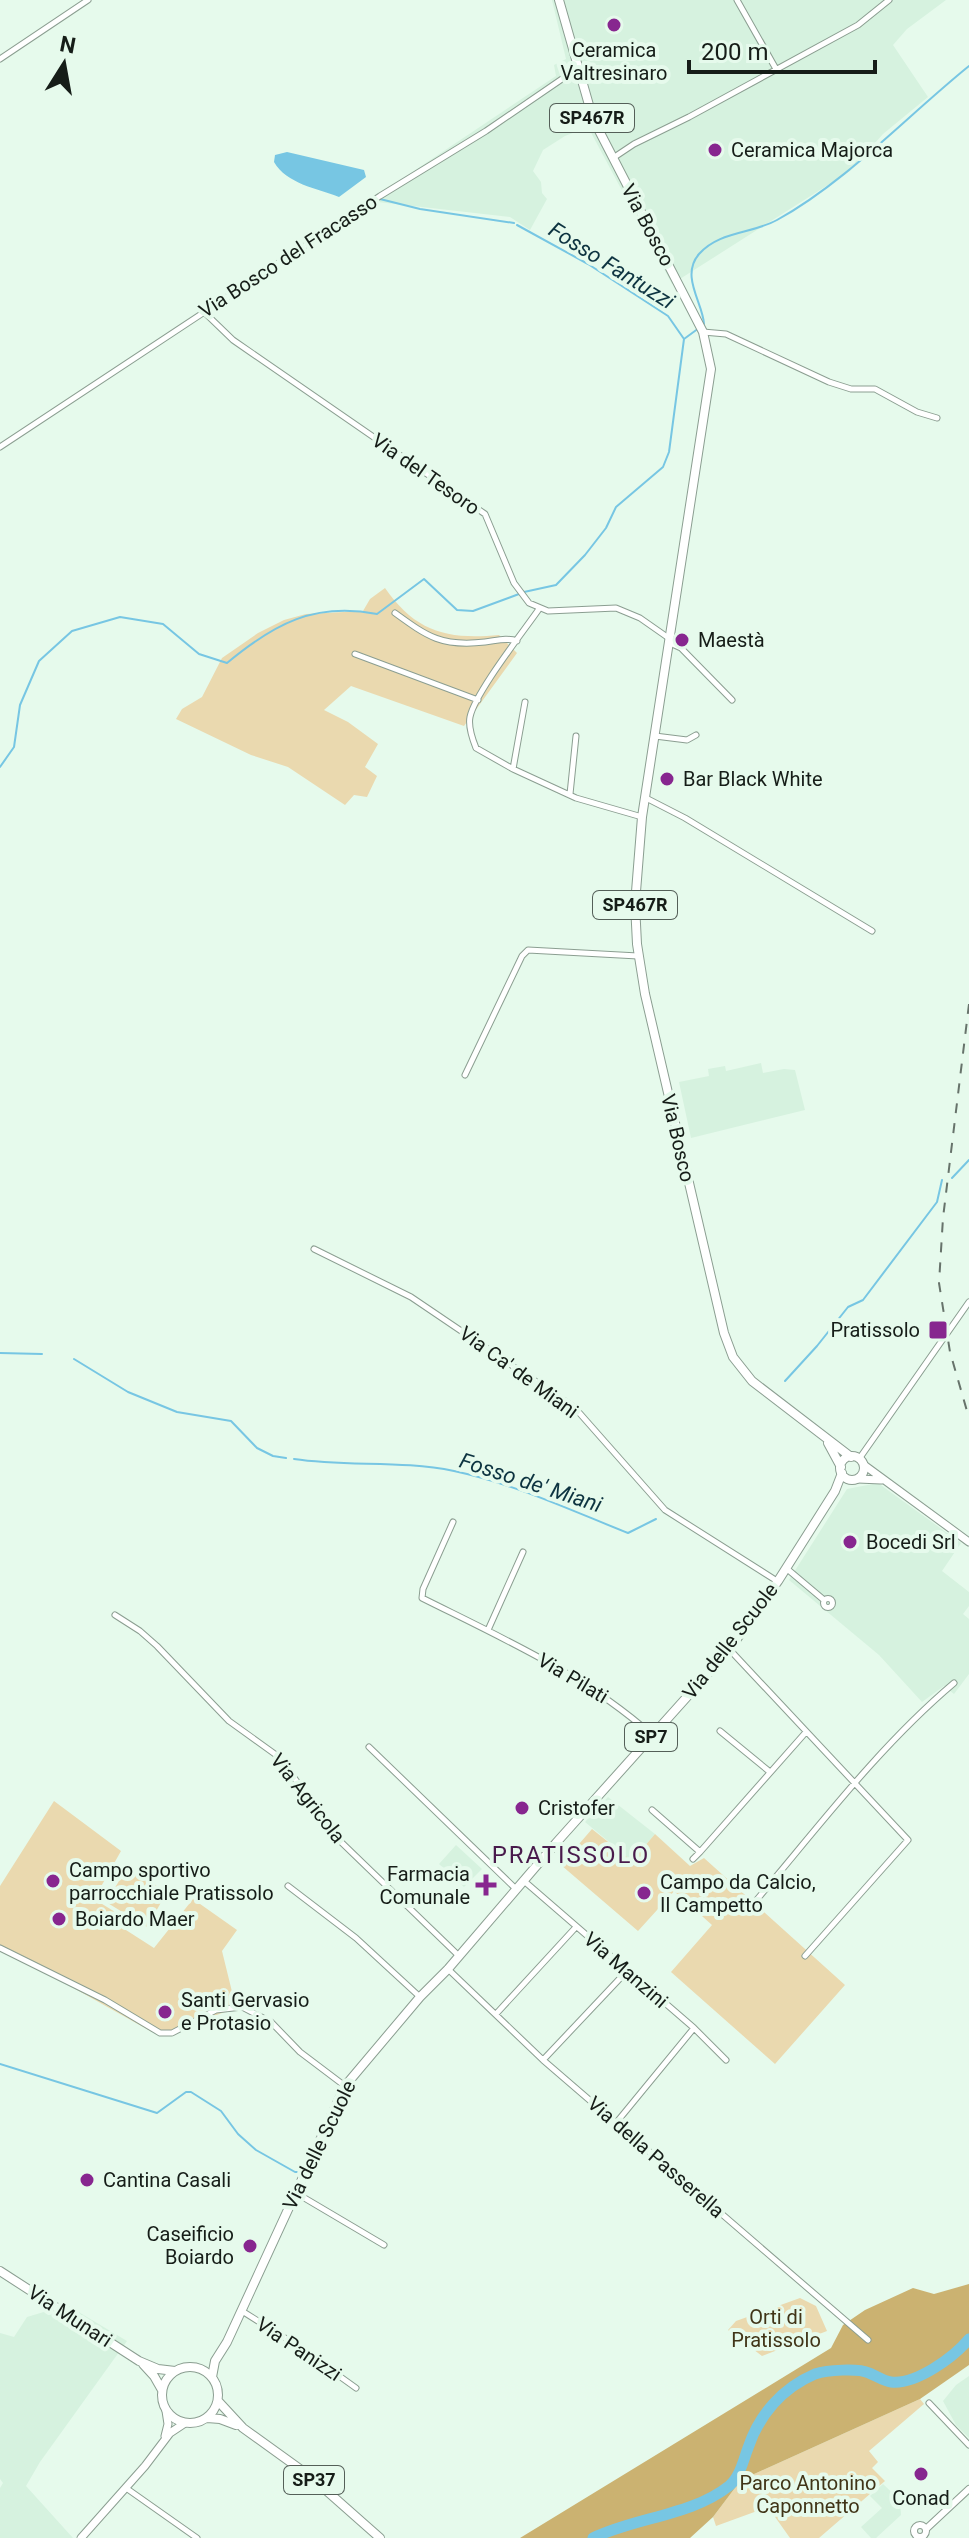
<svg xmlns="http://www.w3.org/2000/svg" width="969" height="2538" viewBox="0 0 969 2538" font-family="Roboto,sans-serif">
	<rect width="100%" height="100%" fill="#e6faec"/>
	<path fill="#d6f2df" d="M552 0H946L907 29 893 45 928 97 883 134 850 171 672 284 588 127 565 136 543 150 533 171 541 182 542 193 547 199 530 230 510 217 369 201 556 76 554 65 566 59Z
		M761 1063 763 1073 784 1069 795 1070 805 1110 691 1138 679 1082 709 1076 708 1069 725 1066 726 1071Z
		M878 1483 961 1543 942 1571 969 1592V1606L963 1614 969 1619V1674L954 1694 944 1686 922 1702 879 1655 789 1580 847 1489Z
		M608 1797 655 1834 632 1861 585 1822Z
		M456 1845 482 1869 464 1887 439 1864Z
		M67 2305 127 2341 40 2462 26 2486 73 2538H0V2488L3 2483 0 2479V2333L14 2337 27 2317Z
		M969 2376V2438L956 2425 943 2401 956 2385Z
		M883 2484 900 2500 901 2515 876 2538H871L861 2527 882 2508 870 2496Z"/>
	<path fill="#ead9af" d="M385 588C415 631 446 640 499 635L517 653 464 726 351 686 324 710 348 722 378 744 365 767 377 776 367 797 354 795 345 805 288 767 251 755 176 719 182 709 202 697 222 658 258 633 284 620 306 614 363 611 370 599Z
		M54 1801 121 1851 94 1899 120 1915 115 1923 154 1948 193 1899 237 1930 222 1951 236 2008 172 2031 152 2032 38 1968 29 1959 0 1945V1886Z
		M592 1829 632 1861 655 1834 690 1866 704 1858 845 1985 775 2064 671 1972 712 1925 675 1892 677 1888 638 1931 561 1865Z
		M127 1868 167 1892 147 1927 106 1902Z
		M800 2298 816 2306 827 2331 762 2356 728 2330 736 2321Z
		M920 2399 924 2404 869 2451 878 2462 872 2468 885 2481 819 2538H790L768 2507 716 2526 713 2517 741 2480Z"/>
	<path fill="#cbb271" d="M969 2284V2365L920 2399 741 2480 713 2517 690 2538H520L831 2348 843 2325 865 2310 913 2288 934 2294Z"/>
	<path fill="#77c6e3" d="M287 152 364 170 366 177 339 197C316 188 287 184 274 162L275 155Z"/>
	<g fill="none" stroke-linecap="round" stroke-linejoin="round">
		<path stroke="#77c6e3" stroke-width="2" d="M380 199 420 209 514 223
			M517 225 588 264 668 316 684 339 699 328
			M704 324C703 303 680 276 699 254 719 231 752 234 777 220 846 182 907 116 969 66
			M524 592 556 585 585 555 606 528 616 507 663 467 669 452 684 339
			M0 767 14 747 20 705 39 661 72 631 120 617 163 624 199 654 227 663C274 624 314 602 377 614L424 579 457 610 473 611 519 594
			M952 1178 969 1160
			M0 1353 42 1354
			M74 1359 128 1392 177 1412 231 1421 257 1448 273 1456 286 1458
			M785 1381 817 1346 848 1307 863 1300 937 1202 942 1180
			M294 1459C347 1467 401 1460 454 1471 515 1484 570 1510 628 1533L656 1519
			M0 2064 157 2113 186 2092H191L221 2111 238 2134 256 2150 295 2172H300"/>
		<path stroke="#77c6e3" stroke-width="11" d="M593 2538C636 2517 691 2516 729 2486 740 2477 743 2461 748 2448 759 2415 782 2388 815 2374 827 2370 858 2368 869 2373 877 2376 883 2381 891 2382 916 2385 954 2357 969 2339"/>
		<g stroke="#8b9e91" stroke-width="7">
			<path id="minor" d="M737 0 776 69
				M0 59 88 0
				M613 158 634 144 689 117 858 25 889 0
				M204 312 233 340 485 514 514 583 529 603 548 611 616 608 640 618 670 639
				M703 332 726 334 829 382 851 389H875L917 412 937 418
				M0 447 380 196 486 131 578 68
				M539 609C523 632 475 693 470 717 468 727 472 738 476 748L513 769 576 798 642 817
				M395 613C428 637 442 647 485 642 495 641 507 637 517 641
				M670 643 681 648 732 700
				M355 654 478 700
				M655 736 687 740 696 735
				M513 769 525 702
				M570 794 576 736
				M646 798 685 818 872 931
				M465 1075 522 956 528 950 638 956
				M314 1249 411 1297 575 1408 665 1510 777 1581
				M859 1459 969 1302
				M453 1522 423 1589 422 1598C502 1638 585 1675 652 1735
				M786 1568 824 1600
				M823.5 1603a4.5 4.5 0 1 1 9 0a4.5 4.5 0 1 1-9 0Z
				M115 1615 140 1631 157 1646 229 1721 279 1757 340 1841 459 1956
				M488 1630 523 1552
				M730 1650 908 1840 805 1956
				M720 1731 770 1772
				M369 1747 516 1889
				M652 1810 700 1852 806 1732
				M693 1859 700 1852
				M524 1881 694 2028 726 2060
				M288 1886 356 1938 420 1997
				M748 1910C814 1833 876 1749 954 1683
				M0 1948 105 2000 160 2033H172L216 2010 242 2007 271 2022 300 2052 345 2086
				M449 1970 543 2060 868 2340
				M496 2014 576 1927
				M543 2060 626 1972
				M616 2123 694 2028
				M296 2193 384 2245
				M242 2311 296 2345 356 2388
				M929 2403 969 2445
				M126 2488 197 2538"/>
		</g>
		<g stroke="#8b9e91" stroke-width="8">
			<path id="tertiary" d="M914 2531a6 6 0 1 1 12 0a6 6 0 1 1-12 0Z
				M926 2529 969 2489"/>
		</g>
		<g stroke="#8b9e91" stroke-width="9">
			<path id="secondary" d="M864 1465 969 1542
				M858 1479 881 1480
				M165 2436 168 2424 166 2411
				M81 2538 145 2466 170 2433 185 2423"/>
		</g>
		<g stroke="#8b9e91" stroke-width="10">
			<path id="primary" d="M559 0 593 119 703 332 711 369 642 817 635 904 637 944 645 994 724 1333 733 1357 752 1381 851 1457
				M828 1443 841 1467
				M840 1468a12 12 0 1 1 24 0a12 12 0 1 1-24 0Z
				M0 2271 139 2361 158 2369 175 2371
				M143 2364 154 2376 162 2390
				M162 2395a28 28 0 1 1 56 0a28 28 0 1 1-56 0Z
				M212 2377 215 2361 227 2342 345 2086 420 1997 448 1969 556 1843 729 1650 778 1581 835 1491 842 1473
				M218 2401 243 2428 311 2477 380 2538
				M207 2418 220 2419 236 2425"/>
		</g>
		<use href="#minor" stroke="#fff" stroke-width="5"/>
		<use href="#tertiary" stroke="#fff" stroke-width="6"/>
		<use href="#secondary" stroke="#fff" stroke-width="7"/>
		<use href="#primary" stroke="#fff" stroke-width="8"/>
		<path stroke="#67736b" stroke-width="2" stroke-dasharray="10 10" stroke-linecap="butt" d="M969 1004 943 1218 939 1283 950 1352 969 1418"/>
	</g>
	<g fill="#87268f" stroke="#e6faec" stroke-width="3">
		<circle cx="614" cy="25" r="8"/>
		<circle cx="715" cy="150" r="8"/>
		<circle cx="682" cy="640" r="8"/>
		<circle cx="667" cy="779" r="8"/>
		<rect x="928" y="1320" width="20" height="20" rx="4"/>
		<circle cx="850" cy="1542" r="8"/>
		<circle cx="522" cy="1808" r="8"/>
		<circle cx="53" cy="1881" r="8"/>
		<path d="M482 1873h8v8h8v8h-8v8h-8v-8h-8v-8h8z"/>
		<circle cx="644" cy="1893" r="8"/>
		<circle cx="59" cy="1919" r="8"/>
		<circle cx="165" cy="2012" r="8"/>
		<circle cx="87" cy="2180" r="8"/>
		<circle cx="250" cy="2246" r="8"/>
		<circle cx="921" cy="2474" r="8"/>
	</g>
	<g text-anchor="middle" stroke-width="8" stroke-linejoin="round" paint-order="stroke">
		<g fill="#e6faec" stroke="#545f58" stroke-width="2">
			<rect x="550" y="104" width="84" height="28" rx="6"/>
			<rect x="593" y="891" width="84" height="28" rx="6"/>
			<rect x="625" y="1723" width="52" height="28" rx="6"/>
			<rect x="284" y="2466" width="60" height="28" rx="6"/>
		</g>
		<g font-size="18" font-weight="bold" fill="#161d18">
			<text x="592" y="124">SP467R</text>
			<text x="635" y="911">SP467R</text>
			<text x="651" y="1743">SP7</text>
			<text x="314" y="2486">SP37</text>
		</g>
		<g font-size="20" fill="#161d18" stroke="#e6faec" text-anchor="start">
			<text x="614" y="57" text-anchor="middle">Ceramica<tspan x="614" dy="23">Valtresinaro</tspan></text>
			<text x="731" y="157">Ceramica Majorca</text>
			<text x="698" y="647">Maestà</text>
			<text x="683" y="786">Bar Black White</text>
			<text x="920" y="1337" text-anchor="end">Pratissolo</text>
			<text x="866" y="1549">Bocedi Srl</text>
			<text x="538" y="1815">Cristofer</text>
			<text x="69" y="1877">Campo sportivo<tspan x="69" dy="23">parrocchiale Pratissolo</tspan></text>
			<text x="470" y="1881" text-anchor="end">Farmacia<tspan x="470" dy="23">Comunale</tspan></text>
			<text x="660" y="1889">Campo da Calcio,<tspan x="660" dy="23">Il Campetto</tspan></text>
			<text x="75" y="1926">Boiardo Maer</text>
			<text x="181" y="2007">Santi Gervasio<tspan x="181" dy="23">e Protasio</tspan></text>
			<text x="103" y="2187">Cantina Casali</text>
			<text x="234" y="2241" text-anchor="end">Caseificio<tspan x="234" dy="23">Boiardo</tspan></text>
			<text x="921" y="2505" text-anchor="middle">Conad</text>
		</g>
		<g font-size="20" fill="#161d18" stroke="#e6faec">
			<text transform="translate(648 225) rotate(62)" y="7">Via Bosco</text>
			<text transform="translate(288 256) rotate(-33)" y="7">Via Bosco del Fracasso</text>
			<text transform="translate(426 474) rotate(35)" y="7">Via del Tesoro</text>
			<text transform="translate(678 1138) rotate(77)" y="7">Via Bosco</text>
			<text transform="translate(519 1372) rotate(36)" y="7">Via Ca' de Miani</text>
			<text transform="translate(730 1641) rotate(-52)" y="7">Via delle Scuole</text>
			<text transform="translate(573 1678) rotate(31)" y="7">Via Pilati</text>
			<text transform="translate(308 1798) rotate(52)" y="7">Via Agricola</text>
			<text transform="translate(626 1970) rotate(41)" y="7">Via Manzini</text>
			<text transform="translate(319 2145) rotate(-64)" y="7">Via delle Scuole</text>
			<text transform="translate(656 2157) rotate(41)" y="7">Via della Passerella</text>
			<text transform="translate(70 2316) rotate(33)" y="7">Via Munari</text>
			<text transform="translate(299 2349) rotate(34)" y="7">Via Panizzi</text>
		</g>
		<g font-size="20" fill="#403417" stroke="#e6faec">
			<text x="776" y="2324">Orti di<tspan x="776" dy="23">Pratissolo</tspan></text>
			<text x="808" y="2490">Parco Antonino<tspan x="808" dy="23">Caponnetto</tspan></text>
		</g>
		<g font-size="22" font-style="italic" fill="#0d3340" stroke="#e6faec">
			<text transform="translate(612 265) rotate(32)" y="8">Fosso Fantuzzi</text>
			<text transform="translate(531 1482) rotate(18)" y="8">Fosso de' Miani</text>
		</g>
		<g font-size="24" letter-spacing="2" fill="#491b4c" stroke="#e6faec">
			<text x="571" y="1863">PRATISSOLO</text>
		</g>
	</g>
	<g transform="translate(64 64) rotate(11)" stroke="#e6faec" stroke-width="6" paint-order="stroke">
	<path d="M0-6L14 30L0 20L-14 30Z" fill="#161d18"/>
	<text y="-12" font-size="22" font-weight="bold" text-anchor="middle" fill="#161d18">N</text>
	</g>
	<path d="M689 60v12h186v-12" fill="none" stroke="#161d18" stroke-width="4"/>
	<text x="701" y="60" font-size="24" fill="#161d18" stroke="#e6faec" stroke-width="6" paint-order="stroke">200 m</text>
</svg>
